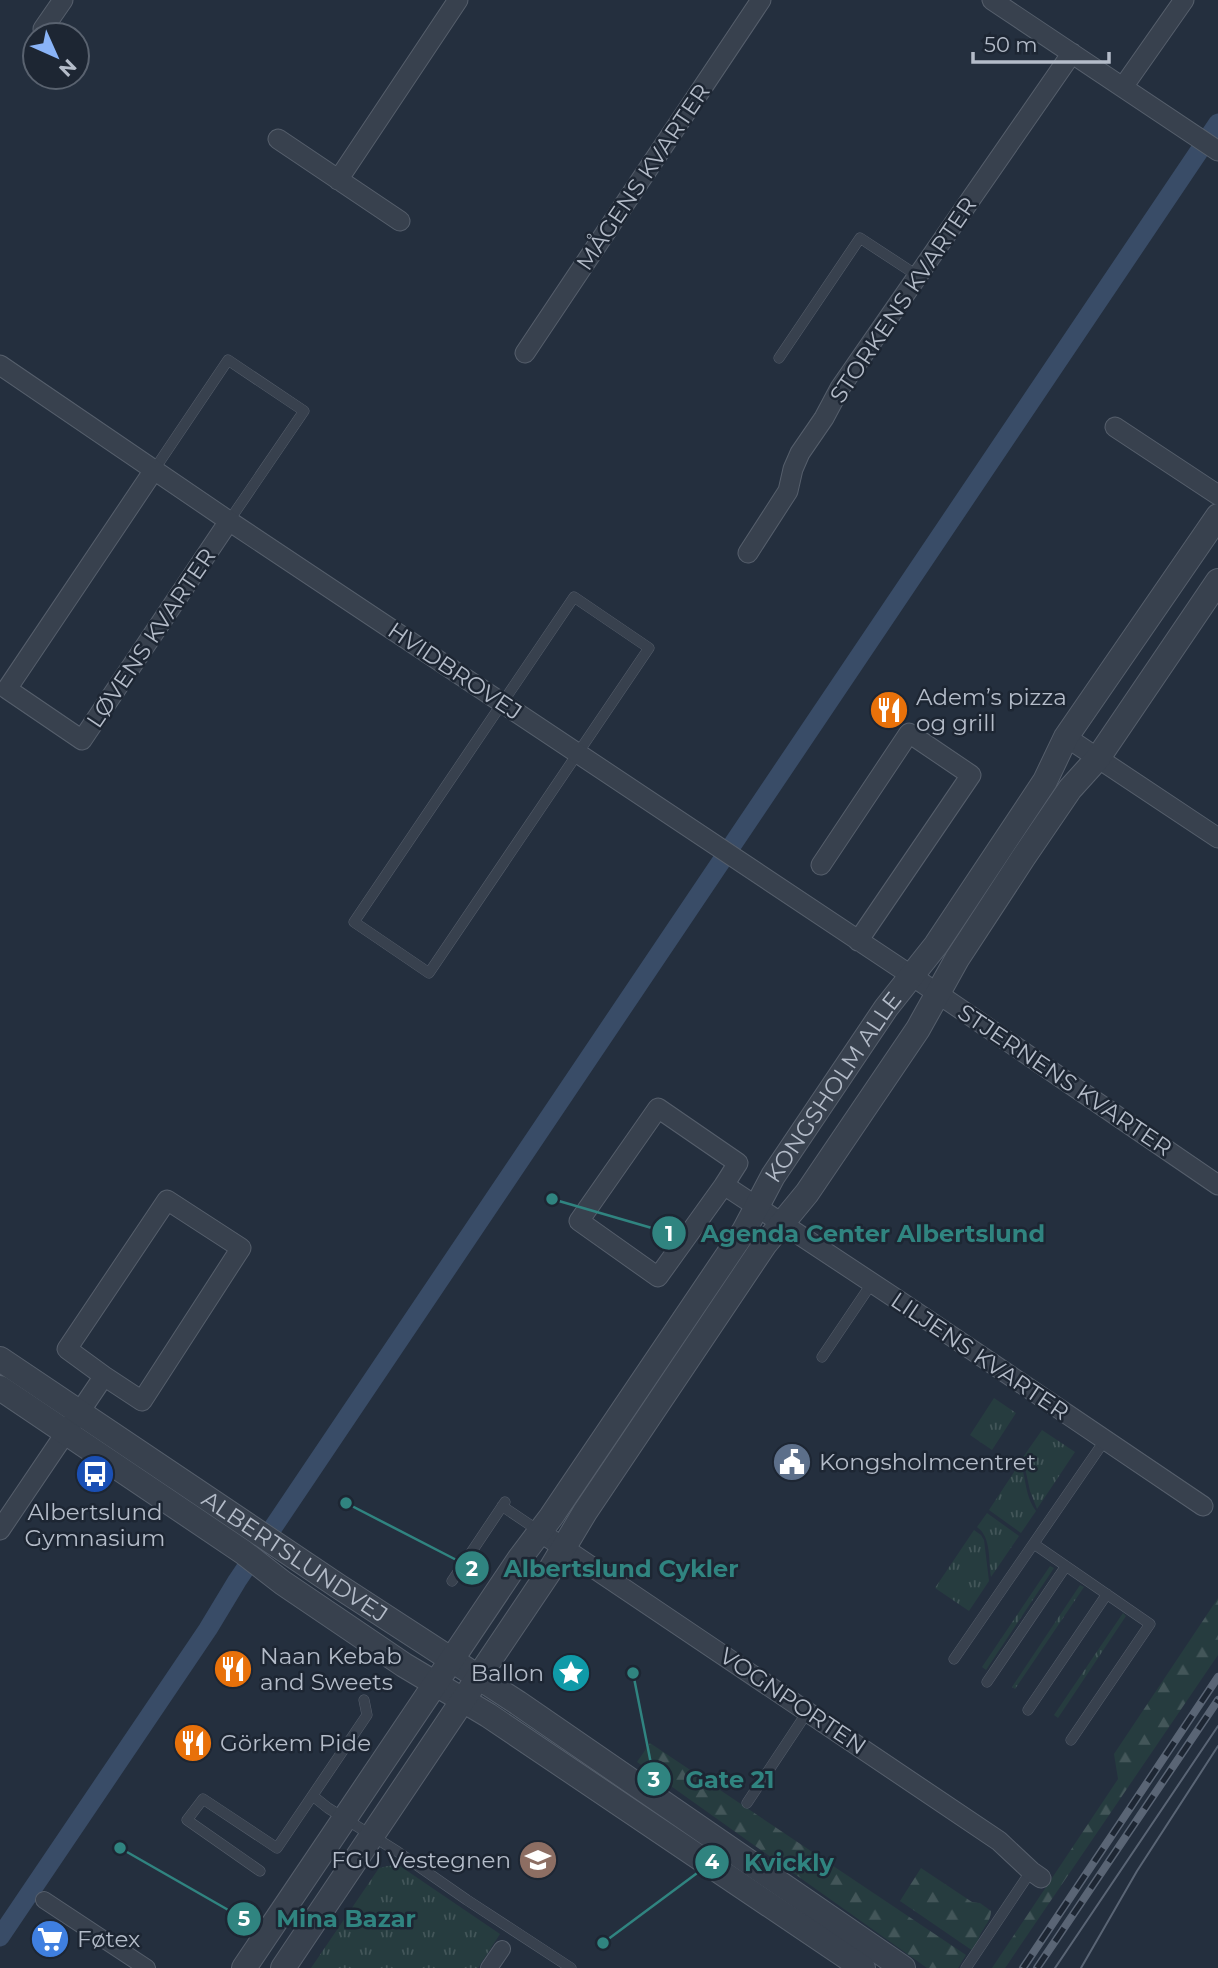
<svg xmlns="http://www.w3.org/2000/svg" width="1218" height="1968" viewBox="0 0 1218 1968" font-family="Montserrat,sans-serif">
	<defs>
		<pattern id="grass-tufts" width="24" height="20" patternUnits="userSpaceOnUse" patternTransform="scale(1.75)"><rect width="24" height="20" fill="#263c3f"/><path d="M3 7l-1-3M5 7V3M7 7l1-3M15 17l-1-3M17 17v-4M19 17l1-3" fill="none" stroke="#435659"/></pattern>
		<pattern id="forest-firs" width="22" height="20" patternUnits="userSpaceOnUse" patternTransform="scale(1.75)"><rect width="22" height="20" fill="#263c3f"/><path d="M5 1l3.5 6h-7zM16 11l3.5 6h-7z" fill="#435659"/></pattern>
	</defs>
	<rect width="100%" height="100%" fill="#242f3e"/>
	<path fill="url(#grass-tufts)" d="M994 1398 1016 1413 992 1450 970 1435Z
		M1042 1430 1075 1452 1037 1509 1030 1491 1024 1463 1021 1460Z
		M1020 1463C1027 1479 1024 1494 1036 1511L1021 1533 989 1510Z
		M987 1513 1019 1536 991 1577C988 1560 992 1538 977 1527Z
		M974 1530 981 1535 984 1540 989 1581 969 1611 935 1588Z
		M1050 1566 1054 1568 986 1670 982 1667Z
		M1080 1585 1084 1587 1015 1689 1012 1687Z
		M1123 1613 1126 1616 1058 1718 1054 1715Z
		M397 1864 500 1934 478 1968H311L379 1868Z"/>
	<path fill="url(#forest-firs)" d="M1218 1598V1655L1005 1968H992L1118 1779 1114 1754Z
		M650 1743 966 1955 958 1968H927L637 1762Z
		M921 1868 972 1902 980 1903 991 1911C991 1924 978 1931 978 1944L973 1951 900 1901Z"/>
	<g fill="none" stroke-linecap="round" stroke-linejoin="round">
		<path stroke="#394c67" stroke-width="19" d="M0 1937 208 1629 237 1581 1218 123"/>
		<g stroke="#565f6c" stroke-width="11">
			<path id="service" d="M779 358 860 238 918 276
				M154 470 228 360 304 411 229 521
				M574 597 649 648 429 973 354 922Z
				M822 1357 872 1283
				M502 1506 539 1531
				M1034 1544 1150 1624 1071 1740
				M452 1581 505 1502
				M954 1659 1105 1440
				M987 1682 1066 1566
				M1028 1710 1107 1594
				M313 1796 328 1808 398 1852 467 1900 571 1968
				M747 1803 808 1711
				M260 1871 187 1820 203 1799 277 1848 367 1715 364 1700
				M966 1968 1031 1871"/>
		</g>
		<g stroke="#565f6c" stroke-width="18">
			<path id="pedestrian" d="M44 1900 147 1968
				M489 1968 502 1949"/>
		</g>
		<g stroke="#565f6c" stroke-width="21">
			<path id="minor" d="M992 0 1218 151
				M43 29 63 0
				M1123 87 1184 0
				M278 139 400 221
				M338 180 458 0
				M525 353 761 0
				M0 365 229 521 912 976 1218 1185
				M1115 427 1218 495
				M154 470 7 689 82 740 229 521
				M748 553 788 491 793 469 800 453 824 418 840 388 1072 53
				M1066 737 1218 838
				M821 865 909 733 971 775 858 941
				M724 1185 658 1277 579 1221 658 1108 738 1163 724 1185 901 1302 1203 1506
				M0 1530 104 1376 142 1401 241 1248 167 1200 67 1349 104 1376
				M540 1532 999 1841 1031 1871 1041 1878"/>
		</g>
		<g stroke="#565f6c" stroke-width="26">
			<g id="tertiary">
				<path id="s1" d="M0 1359 338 1586 518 1703 903 1968"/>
				<path d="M0 1388 243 1552 283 1583 404 1665 488 1715 863 1968"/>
				<path id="s2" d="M244 1968 520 1558 551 1517 744 1231 773 1176 886 1008 936 945 1045 781 1066 737 1218 516"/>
				<path d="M283 1968 549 1572 585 1512 765 1244 807 1193 918 1029 957 959 1023 858 1070 789 1098 758 1218 581"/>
			</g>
		</g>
		<use href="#service" stroke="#38414e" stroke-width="10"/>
		<use href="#pedestrian" stroke="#38414e" stroke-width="16"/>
		<use href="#minor" stroke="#38414e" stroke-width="19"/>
		<use href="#tertiary" stroke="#38414e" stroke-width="24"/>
		<path stroke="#5a6575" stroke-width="2" d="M1055 1968 1218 1726
			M1081 1968 1137 1871 1218 1746"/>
		<g stroke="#5a6575" stroke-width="8">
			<path id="rail" d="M1023 1968 1218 1677
				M1037 1968 1218 1700"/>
		</g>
		<use href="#rail" stroke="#1d2633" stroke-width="5" stroke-dasharray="16" stroke-linecap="butt"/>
	</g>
	<defs>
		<g id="restaurant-disc" transform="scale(2.0125)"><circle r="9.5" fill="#e8710a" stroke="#1d2633"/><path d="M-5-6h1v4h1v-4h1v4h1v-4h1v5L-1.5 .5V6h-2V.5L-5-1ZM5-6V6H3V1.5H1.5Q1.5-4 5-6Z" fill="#fff"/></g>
		<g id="civic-disc" transform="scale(2.0125)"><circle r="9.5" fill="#5c6f8a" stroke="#1d2633"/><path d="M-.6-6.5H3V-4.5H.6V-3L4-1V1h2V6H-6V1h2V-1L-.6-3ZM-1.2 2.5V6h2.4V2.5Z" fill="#fff"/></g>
		<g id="bus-disc" transform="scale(2.0125)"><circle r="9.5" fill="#1a4fb4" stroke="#1d2633"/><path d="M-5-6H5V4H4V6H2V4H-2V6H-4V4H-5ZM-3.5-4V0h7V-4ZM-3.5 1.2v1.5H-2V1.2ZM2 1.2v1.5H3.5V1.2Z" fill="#fff"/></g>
		<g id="sight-disc" transform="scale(2.0125)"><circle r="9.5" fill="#0f9aa8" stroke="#1d2633"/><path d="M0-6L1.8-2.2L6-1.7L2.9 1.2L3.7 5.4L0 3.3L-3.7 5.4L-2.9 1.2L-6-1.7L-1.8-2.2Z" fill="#fff"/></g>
		<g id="school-disc" transform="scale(2.0125)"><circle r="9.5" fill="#8d6e63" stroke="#1d2633"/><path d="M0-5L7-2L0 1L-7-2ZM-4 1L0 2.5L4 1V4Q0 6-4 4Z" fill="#fff"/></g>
		<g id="supermarket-disc" transform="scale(2.0125)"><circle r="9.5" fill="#3f7fe0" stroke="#1d2633"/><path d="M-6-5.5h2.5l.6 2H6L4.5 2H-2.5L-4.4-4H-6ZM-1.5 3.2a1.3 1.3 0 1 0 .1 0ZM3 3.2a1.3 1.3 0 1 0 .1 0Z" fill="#fff"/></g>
	</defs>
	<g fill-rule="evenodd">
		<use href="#restaurant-disc" x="889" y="710"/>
		<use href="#civic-disc" x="792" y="1462"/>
		<use href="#bus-disc" x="95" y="1474"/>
		<use href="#restaurant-disc" x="233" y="1669"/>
		<use href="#sight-disc" x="571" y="1673"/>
		<use href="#restaurant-disc" x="193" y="1743"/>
		<use href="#school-disc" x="538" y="1860"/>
		<use href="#supermarket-disc" x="50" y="1939"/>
	</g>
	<g text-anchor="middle" stroke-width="5" stroke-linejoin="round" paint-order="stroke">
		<g font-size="23" fill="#b4bcc9" stroke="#1d2633">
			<text transform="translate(643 177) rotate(-56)" y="8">MÅGENS KVARTER</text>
			<text transform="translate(903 300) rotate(-56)" y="8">STORKENS KVARTER</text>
			<text transform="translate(151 638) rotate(-56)" y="8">LØVENS KVARTER</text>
			<text transform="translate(455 671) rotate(34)" y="8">HVIDBROVEJ</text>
			<text transform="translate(1065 1080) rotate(34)" y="8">STJERNENS KVARTER</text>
			<text dy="8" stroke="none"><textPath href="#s2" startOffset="1060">KONGSHOLM ALLE</textPath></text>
			<text transform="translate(980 1356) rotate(34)" y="8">LILJENS KVARTER</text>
			<text dy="8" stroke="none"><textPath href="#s1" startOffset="355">ALBERTSLUNDVEJ</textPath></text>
			<text transform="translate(793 1701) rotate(34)" y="8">VOGNPORTEN</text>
		</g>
		<g font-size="23" fill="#b4bcc9" stroke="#1d2633" text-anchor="start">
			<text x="916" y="705">Adem’s pizza<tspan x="916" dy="26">og grill</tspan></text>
			<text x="819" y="1470">Kongsholmcentret</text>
			<text x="95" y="1520" text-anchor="middle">Albertslund<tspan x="95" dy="26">Gymnasium</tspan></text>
			<text x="260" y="1664">Naan Kebab<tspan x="260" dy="26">and Sweets</tspan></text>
			<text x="544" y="1681" text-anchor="end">Ballon</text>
			<text x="220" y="1751">Görkem Pide</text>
			<text x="511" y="1868" text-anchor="end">FGU Vestegnen</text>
			<text x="77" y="1947">Føtex</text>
		</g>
	</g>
	<path fill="none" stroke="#308480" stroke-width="2.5" d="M552 1199L669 1233M346 1503L472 1568M633 1673L654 1779M603 1943L712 1862M120 1848L244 1919"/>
	<g fill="#308480" stroke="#1d2633" stroke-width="2.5">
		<circle cx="552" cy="1199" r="7"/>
		<circle cx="346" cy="1503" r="7"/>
		<circle cx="633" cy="1673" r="7"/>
		<circle cx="603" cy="1943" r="7"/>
		<circle cx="120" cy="1848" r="7"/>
		<circle cx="669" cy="1233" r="18"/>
		<circle cx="472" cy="1568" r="18"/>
		<circle cx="654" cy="1779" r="18"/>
		<circle cx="712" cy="1862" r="18"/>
		<circle cx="244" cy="1919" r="18"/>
	</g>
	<g font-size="21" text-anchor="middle" font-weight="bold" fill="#fff">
		<text x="669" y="1241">1</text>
		<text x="472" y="1576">2</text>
		<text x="654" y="1787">3</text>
		<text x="712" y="1869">4</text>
		<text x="244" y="1926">5</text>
	</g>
	<g font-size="24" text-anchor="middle" font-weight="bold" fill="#308480" stroke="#1d2633" stroke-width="5" stroke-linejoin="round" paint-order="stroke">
		<text x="873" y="1242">Agenda Center Albertslund</text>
		<text x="621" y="1577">Albertslund Cykler</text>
		<text x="730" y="1788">Gate 21</text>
		<text x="789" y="1871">Kvickly</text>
		<text x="346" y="1927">Mina Bazar</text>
	</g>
	<g transform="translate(56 56) rotate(135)"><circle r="33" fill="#1d2633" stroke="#59626f" stroke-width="2"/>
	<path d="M0-5L12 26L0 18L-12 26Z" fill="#8ab4f8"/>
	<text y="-10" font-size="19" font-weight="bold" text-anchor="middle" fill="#b4bcc9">N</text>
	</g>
	<path d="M973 52v10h136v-10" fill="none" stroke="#b4bcc9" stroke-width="3.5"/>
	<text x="984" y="52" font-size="21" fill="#b4bcc9" stroke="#1d2633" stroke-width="5" paint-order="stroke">50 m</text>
</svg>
